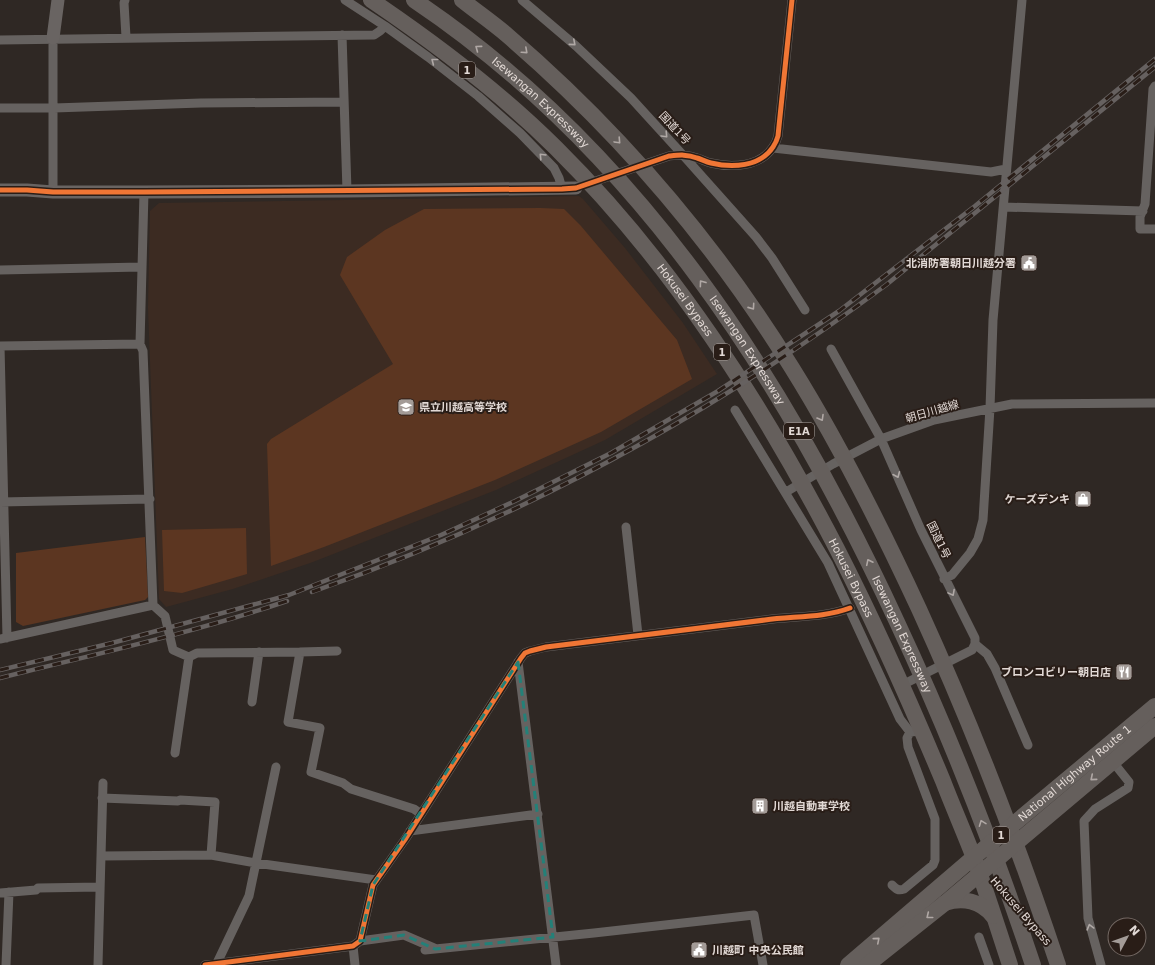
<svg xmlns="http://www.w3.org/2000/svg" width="1155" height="965" viewBox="0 0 1155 965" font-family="'DejaVu Sans','Noto Sans JP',sans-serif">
	<rect width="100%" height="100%" fill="#2f2824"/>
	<path fill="#3c2b22" d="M579 196 583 199 625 248 683 323 717 374 605 440 496 490 313 562 233 589 166 607 159 599 148 308 150 211 159 203Z"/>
	<path fill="#5c3621" d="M540 208 564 209 581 226 677 340 692 379 601 432 495 480 324 547 271 566 267 444 271 439 393 364 340 275 347 257 385 230 424 209Z
		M246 528 247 574 182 593 164 591 162 530Z
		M145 537 148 597 145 600 23 626 16 622V553Z"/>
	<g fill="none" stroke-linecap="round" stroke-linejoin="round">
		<path stroke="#666260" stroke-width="9" d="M125 0 124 3 126 37
			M345 0 385 26 428 57 478 96 520 133 554 168 559 178 562 189
			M522 0 576 46 631 98 682 154 756 237 772 258 805 310
			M342 35 347 191
			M53 38V192
			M0 40 374 35 380 31 385 26
			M1155 86 1153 89 1145 204 1140 217V229H1155
			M0 108H54L201 103 344 102
			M773 148 991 172 1006 169
			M587 184 669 156C679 155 687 154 697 158 701 159 706 162 711 163 732 168 760 167 773 147 775 144 777 140 778 136L792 0
			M1004 207 1143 211
			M0 270 141 267
			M0 346 7 638
			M0 346 140 344
			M831 349 881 439 921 530 975 638V644L972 650 902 685
			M735 410 828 563 900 719 910 732 922 731
			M786 492 833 464 881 439 934 420 1012 404 1155 403
			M0 502 150 499
			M626 527 638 635
			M944 579 952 575 970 553 978 539 983 520 990 408 993 320 1022 0
			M153 605 165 616 173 650 189 657
			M0 639 153 605 143 351 140 344 144 192
			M975 644 987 654 995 668 1028 745
			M300 652 337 651
			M518 662 556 965
			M252 702 259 652
			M175 753 189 657 197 653 300 652 288 722 320 728 311 772 343 783 351 789 414 809 421 814
			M102 798 178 801 180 800 215 802 211 855
			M410 831 538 814
			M101 856 211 855 256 863 376 880
			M892 885C896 889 898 891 904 889L933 865 935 860V819L908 747 907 738 910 732
			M0 893 36 890 38 888 100 887
			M979 937 989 965
			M360 941 404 935 434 948
			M353 946 355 965
			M425 950 594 933 754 915 763 965
			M217 963 249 896 276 767
			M6 965 9 892
			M98 965 103 783
			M205 965 353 946 360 941 373 885 406 838 521 658 525 653 530 651 546 647 765 620C793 616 823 618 850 608
			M1101 965 1088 918 1084 821 1095 809 1128 788 1129 782 1113 762"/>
		<path stroke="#696462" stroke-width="13" d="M53 38 58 0
			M0 190H27L53 192H144L347 191 576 188"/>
		<g stroke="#655f5c" stroke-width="16">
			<path id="s1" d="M371 0C436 44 500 92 556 148 673 264 762 404 837 549 876 625 910 702 943 781 953 807 964 832 974 858 987 893 998 929 1010 965"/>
			<path id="s2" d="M414 0C639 151 785 380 897 622 949 733 994 848 1033 965"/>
			<path d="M462 0C477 12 493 23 507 35 620 132 714 242 792 368 840 445 881 527 919 609 972 725 1018 844 1058 965"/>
			<path d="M945 903C963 897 981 901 993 916"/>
			<path id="s3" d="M848 965 974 857 1155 706"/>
			<path d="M867 965 945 903 1155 726"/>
		</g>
		<g stroke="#666160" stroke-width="4.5">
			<path id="rail" d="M312 592C518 520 711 415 886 285L1155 67
				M0 670 112 643 289 595 441 535 515 501 611 453 718 391 839 311 975 206 1155 59
				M0 678C96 654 193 633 287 601"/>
		</g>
		<use href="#rail" stroke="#291d17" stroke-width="3" stroke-dasharray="9" stroke-linecap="butt"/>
		<g stroke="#291d17" stroke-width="8">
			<path id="cycleway" d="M0 190H27L53 192H144L562 189 576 188 669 156C679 155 687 154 697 158 701 159 706 162 711 163 732 168 760 167 773 147 775 144 777 140 778 136L792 0
				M205 965 353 946 360 941 373 885 406 838 521 658 525 653 530 651 546 647 765 620C793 616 823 618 850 608"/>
		</g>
		<use href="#cycleway" stroke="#f07635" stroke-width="5"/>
	</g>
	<defs><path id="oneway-chevron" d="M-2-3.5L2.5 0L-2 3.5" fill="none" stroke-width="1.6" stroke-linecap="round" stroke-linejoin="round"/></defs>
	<g stroke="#b0a9a6">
		<use href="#oneway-chevron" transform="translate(573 43) rotate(41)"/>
		<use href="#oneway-chevron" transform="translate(434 61) rotate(-142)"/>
		<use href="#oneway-chevron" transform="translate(665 135) rotate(47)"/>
		<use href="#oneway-chevron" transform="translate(542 156) rotate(-134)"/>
		<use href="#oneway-chevron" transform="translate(897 475) rotate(67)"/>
		<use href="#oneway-chevron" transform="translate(952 593) rotate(62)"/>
		<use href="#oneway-chevron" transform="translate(1090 927) rotate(-105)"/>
	</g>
	<g stroke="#b0a8a5">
		<use href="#oneway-chevron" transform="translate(478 48) rotate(-143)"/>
		<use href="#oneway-chevron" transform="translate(525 51) rotate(42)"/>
		<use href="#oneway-chevron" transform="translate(618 141) rotate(47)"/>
		<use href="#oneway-chevron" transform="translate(702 283) rotate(-126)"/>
		<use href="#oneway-chevron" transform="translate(752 307) rotate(55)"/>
		<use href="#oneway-chevron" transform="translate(821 418) rotate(60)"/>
		<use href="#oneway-chevron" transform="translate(869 562) rotate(-116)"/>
		<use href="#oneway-chevron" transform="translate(1093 778) rotate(140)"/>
		<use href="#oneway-chevron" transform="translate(982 823) rotate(-111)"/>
		<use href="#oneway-chevron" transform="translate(929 916) rotate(141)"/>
		<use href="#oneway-chevron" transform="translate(877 940) rotate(-41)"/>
	</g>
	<path fill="none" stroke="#248078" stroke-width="3" stroke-dasharray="8 5" stroke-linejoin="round" d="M518 662 553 937 435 949 404 935 360 941 373 885Z"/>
	<defs>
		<g id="civic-square" transform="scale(0.9)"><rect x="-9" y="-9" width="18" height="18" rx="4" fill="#a39b97" stroke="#291d17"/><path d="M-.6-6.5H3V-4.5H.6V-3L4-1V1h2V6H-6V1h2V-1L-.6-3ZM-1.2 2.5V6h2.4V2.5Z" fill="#fff"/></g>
		<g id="school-square" transform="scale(0.9)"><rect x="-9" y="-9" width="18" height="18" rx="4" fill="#a39b97" stroke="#291d17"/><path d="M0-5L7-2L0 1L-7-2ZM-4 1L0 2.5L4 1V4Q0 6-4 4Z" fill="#fff"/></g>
		<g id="shop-square" transform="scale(0.9)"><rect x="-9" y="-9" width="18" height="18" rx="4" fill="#a39b97" stroke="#291d17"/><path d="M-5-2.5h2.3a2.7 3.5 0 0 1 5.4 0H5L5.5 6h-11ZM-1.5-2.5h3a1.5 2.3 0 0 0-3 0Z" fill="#fff"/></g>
		<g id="restaurant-square" transform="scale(0.9)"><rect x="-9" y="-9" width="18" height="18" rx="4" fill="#a39b97" stroke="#291d17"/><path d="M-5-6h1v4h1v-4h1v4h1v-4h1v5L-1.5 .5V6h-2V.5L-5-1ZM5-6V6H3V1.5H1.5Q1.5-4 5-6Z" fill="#fff"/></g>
		<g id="building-square" transform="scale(0.9)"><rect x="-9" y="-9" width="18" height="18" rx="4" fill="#a39b97" stroke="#291d17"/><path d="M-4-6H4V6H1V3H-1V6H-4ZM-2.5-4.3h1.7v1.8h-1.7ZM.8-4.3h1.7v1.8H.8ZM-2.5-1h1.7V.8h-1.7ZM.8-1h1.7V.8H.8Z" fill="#fff"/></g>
	</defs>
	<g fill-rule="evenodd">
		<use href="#civic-square" x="1029" y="263"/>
		<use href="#school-square" x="406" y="407"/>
		<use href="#shop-square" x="1083" y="499"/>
		<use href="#restaurant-square" x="1124" y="672"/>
		<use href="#building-square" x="760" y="806"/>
		<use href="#civic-square" x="699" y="950"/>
	</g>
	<g text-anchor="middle" stroke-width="4" stroke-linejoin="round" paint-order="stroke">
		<g fill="#291d17" stroke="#aaa19c" stroke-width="1">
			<rect x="459" y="62" width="16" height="16" rx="3"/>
			<rect x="714" y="344" width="16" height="16" rx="3"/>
			<rect x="784" y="423" width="30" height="16" rx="3"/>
			<rect x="993" y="827" width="16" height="16" rx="3"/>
		</g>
		<g font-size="10" font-weight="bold" fill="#e2d9d5">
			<text x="467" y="74">1</text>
			<text x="722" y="356">1</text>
			<text x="799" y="435">E1A</text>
			<text x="1001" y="839">1</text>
		</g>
		<g font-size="11" fill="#e2d9d5" stroke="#291d17">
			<text dy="4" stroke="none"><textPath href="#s2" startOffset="163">Isewangan Expressway</textPath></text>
			<text transform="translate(675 128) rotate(47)" y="4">国道1号</text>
			<text dy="4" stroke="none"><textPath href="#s1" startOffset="437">Hokusei Bypass</textPath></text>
			<text dy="4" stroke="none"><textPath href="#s2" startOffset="487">Isewangan Expressway</textPath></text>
			<text transform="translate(932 411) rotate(-16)" y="4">朝日川越線</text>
			<text transform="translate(939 540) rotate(64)" y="4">国道1号</text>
			<text dy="4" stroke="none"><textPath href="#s1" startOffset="761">Hokusei Bypass</textPath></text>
			<text dy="4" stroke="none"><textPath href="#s2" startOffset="811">Isewangan Expressway</textPath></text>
			<text dy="4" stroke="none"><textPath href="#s3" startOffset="297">National Highway Route 1</textPath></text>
			<text transform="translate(1021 911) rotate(49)" y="4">Hokusei Bypass</text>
		</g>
		<g font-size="11" font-weight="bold" fill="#e2d9d5" stroke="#291d17" text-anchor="end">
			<text x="1016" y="267">北消防署朝日川越分署</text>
			<text x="419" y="411" text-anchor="start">県立川越高等学校</text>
			<text x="1070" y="503">ケーズデンキ</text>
			<text x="1111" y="676">ブロンコビリー朝日店</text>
			<text x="773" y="810" text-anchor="start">川越自動車学校</text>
			<text x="712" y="954" text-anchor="start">川越町 中央公民館</text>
		</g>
	</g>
	<g transform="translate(1127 937) rotate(49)"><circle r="19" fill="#291d17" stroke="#736863"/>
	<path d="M0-3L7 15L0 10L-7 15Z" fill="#a39b97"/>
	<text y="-6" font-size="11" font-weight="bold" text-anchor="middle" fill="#e2d9d5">N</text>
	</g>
</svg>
